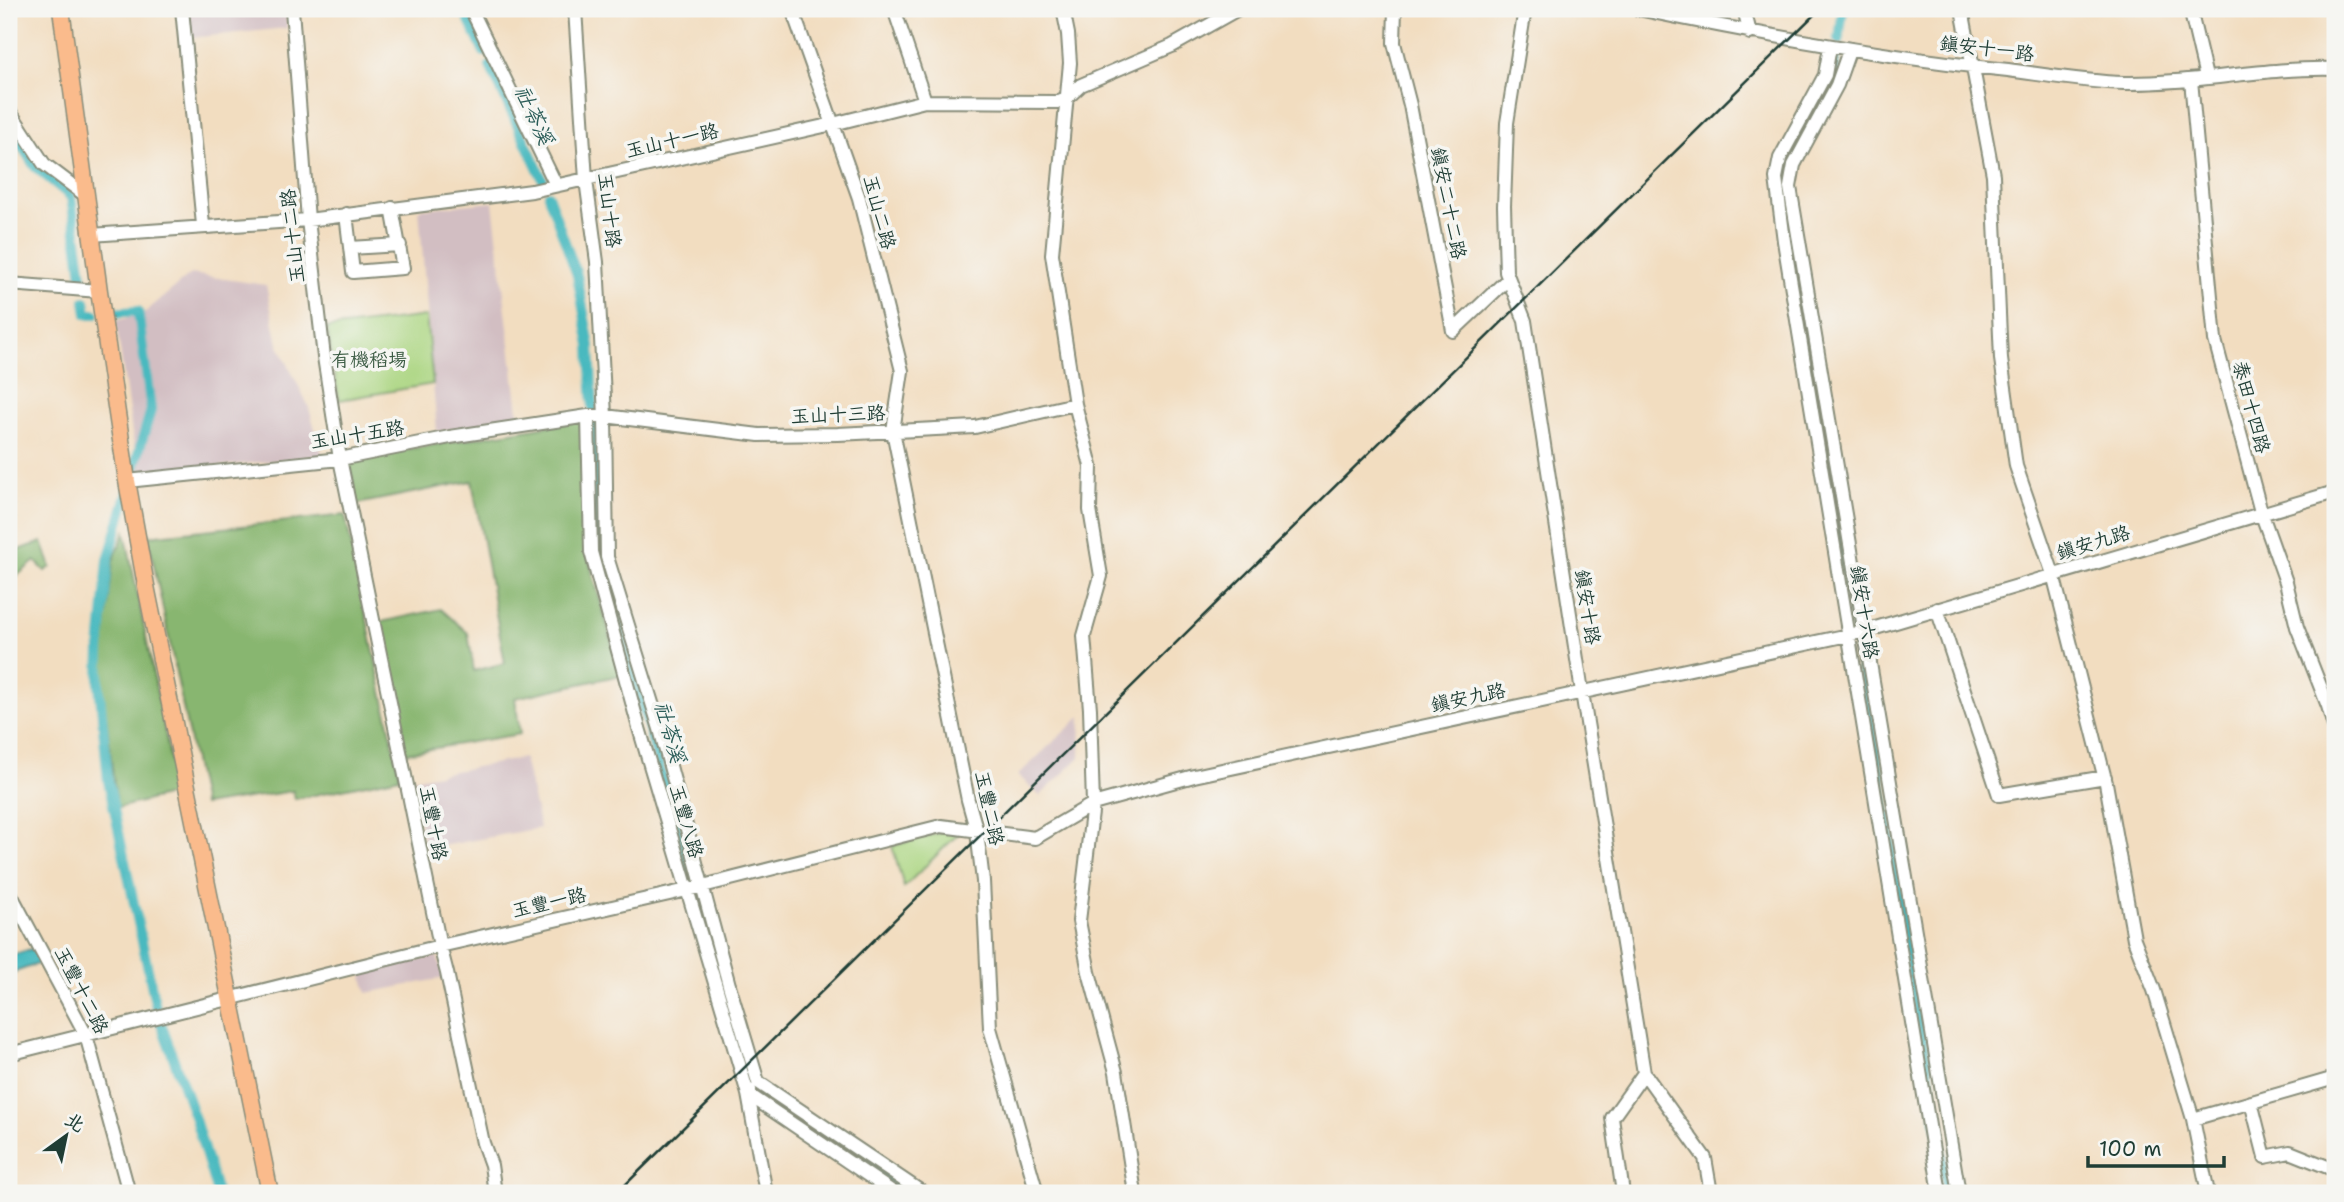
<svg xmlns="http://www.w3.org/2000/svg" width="2344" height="1202" viewBox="0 0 2344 1202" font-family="'Shantell Sans','LXGW WenKai TC',sans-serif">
	<rect width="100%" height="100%" fill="#f6f6f2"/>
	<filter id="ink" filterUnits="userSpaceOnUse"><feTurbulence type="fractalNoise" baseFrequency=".0143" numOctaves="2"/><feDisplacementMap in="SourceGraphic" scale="14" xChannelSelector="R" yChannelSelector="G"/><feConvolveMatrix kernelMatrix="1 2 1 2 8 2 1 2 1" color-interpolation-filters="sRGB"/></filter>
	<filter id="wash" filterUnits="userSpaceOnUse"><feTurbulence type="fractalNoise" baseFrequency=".00686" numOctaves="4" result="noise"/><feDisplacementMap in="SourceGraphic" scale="28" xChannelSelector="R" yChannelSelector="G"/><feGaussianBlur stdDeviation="1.57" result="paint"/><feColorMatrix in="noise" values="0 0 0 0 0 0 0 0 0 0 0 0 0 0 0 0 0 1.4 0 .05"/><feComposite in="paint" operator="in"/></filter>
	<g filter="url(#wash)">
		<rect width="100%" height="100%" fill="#f2ddc0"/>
		<path fill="#d2bec2" d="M186 9H286L287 28 189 38Z
			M493 202 519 420 437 432 419 209Z
			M191 274 266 285 278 344 308 405 323 456 138 474 116 321 144 313Z
			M1081 716 1080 757 1040 796 1018 775Z
			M524 758 540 828 425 849 412 779Z
			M437 956 444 978 367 993 362 973Z"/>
		<path fill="#abd581" stroke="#65895a" stroke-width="2" d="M426 316 433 384 339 400 327 328Z
			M942 832 959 833 904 887 892 846Z"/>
		<path fill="#88b66f" stroke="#547a52" stroke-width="2" d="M583 420 587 553 621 675 515 698 520 734 405 753 381 622 441 609 468 633 474 671 505 663 472 481 357 504 349 459Z
			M345 515 400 777 295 799 293 791 203 805 148 536Z
			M125 532 177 793 117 808 101 674 113 561Z
			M42 542 51 567 45 571 35 561 13 579 9 567V553Z"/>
		<path fill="#4ab9bf" stroke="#347b7a" stroke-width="2" d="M34 948 41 963 9 974V956Z"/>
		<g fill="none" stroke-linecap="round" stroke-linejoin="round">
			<path stroke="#4ab9bf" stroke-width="10" d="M463 9 484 52
				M1839 40 1843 9
				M490 66 543 180
				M9 125 35 167 71 197 83 284
				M548 195 577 275 590 346 600 556 707 935
				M85 301 87 314H95
				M111 313 138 311 151 410 131 478
				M127 495 108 560 100 650 99 683 108 781 157 1012 195 1119 217 1193
				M1835 503 1782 185C1785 145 1820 115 1832 79 1835 72 1835 64 1836 57
				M1837 518 1948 1193
				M748 1081 749 1084 912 1193"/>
		</g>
	</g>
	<g filter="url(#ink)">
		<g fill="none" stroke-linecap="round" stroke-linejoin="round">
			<g stroke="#888d7a" stroke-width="16">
				<path id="minor" d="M182 9 203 225
					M292 9 308 220 324 357 340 459 440 946 447 973 483 1143 491 1165 495 1193
					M471 9 556 185
					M575 9 586 180 597 262 605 416 607 557 660 729 729 985 758 1082 923 1193
					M792 9 859 198 902 371 893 431 968 800 977 832 983 881 990 1028 1037 1193
					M894 9 925 101
					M1063 9 1068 34 1070 63 1052 254 1075 404 1091 466 1090 510 1101 576 1084 636 1090 709 1093 804 1079 921 1089 972 1116 1072 1135 1193
					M1395 9 1394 43 1410 105 1453 331 1508 279
					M1525 9 1507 123 1504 206 1506 272 1525 321 1582 692 1644 1073 1705 1158 1711 1193
					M1638 9C1761 35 1883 57 2008 70 2046 75 2086 82 2124 83 2195 84 2264 67 2335 69
					M1744 9 1750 33
					M1962 9 1993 175 2001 359 2016 466 2053 574 2106 783 2134 939 2154 990 2193 1119 2208 1193
					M2190 9 2206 77
					M1830 47 1825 75 1780 158 1776 178 1784 241 1940 1193
					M1849 51 1837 85 1794 165 1790 187C1844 523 1902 858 1959 1193
					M2191 80 2215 340 2261 512 2286 582 2297 627 2328 706 2335 730
					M9 110 44 164 85 195
					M346 214 353 272 403 268 392 208
					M91 235 308 220 532 191 833 124 925 101 1057 102 1068 97 1081 85 1172 46 1238 9
					M350 248 400 245
					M9 284 99 291
					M588 416 591 552 639 728 748 1094 766 1193
					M127 481 340 459 450 437 588 416H605L759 435 838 434 975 427 1075 404
					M1937 609 1999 795 2105 777
					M9 891 86 1035 129 1193
					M9 1054 440 946 687 890 941 826 1035 838 1093 804 1194 776 1862 632 2335 492
					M750 1090 748 1094 894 1193
					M2251 1102 2265 1157 2290 1152 2335 1170
					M2193 1119 2335 1078
					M1623 1193 1612 1118 1644 1073"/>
			</g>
			<g stroke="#888d7a" stroke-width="19">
				<path id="major" d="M61 9 99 291 127 481 147 591 270 1193"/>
			</g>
			<use href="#minor" stroke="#fff" stroke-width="12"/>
			<use href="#major" stroke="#fabb8c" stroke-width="16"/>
			<path stroke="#1f3d34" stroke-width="2.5" d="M617 1193 1820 9"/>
		</g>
	</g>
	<g text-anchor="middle" stroke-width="7" stroke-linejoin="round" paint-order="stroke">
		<g font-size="19" fill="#1f3d34" stroke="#f6f6f2">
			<text transform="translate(1987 48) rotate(7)" y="7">鎮安十一路</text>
			<text transform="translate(672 140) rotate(-13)" y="7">玉山十一路</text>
			<text transform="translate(1449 203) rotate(79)" y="7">鎮安二十二路</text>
			<text transform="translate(610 210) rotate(83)" y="7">玉山十路</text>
			<text transform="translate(880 212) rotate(75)" y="7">玉山二路</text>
			<text transform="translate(292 236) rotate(-96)" y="7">玉山十二路</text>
			<text transform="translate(2252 407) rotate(75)" y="7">泰田十四路</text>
			<text transform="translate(838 414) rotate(-2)" y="7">玉山十三路</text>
			<text transform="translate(357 434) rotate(-9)" y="7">玉山十五路</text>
			<text transform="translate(2093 542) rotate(-17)" y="7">鎮安九路</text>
			<text transform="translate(1588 607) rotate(81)" y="7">鎮安十路</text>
			<text transform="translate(1865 612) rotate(81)" y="7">鎮安十六路</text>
			<text transform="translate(1468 697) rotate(-12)" y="7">鎮安九路</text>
			<text transform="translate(990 808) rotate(78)" y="7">玉豐二路</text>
			<text transform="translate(687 821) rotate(74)" y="7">玉豐八路</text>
			<text transform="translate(434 823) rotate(79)" y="7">玉豐十路</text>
			<text transform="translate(549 902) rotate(-13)" y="7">玉豐一路</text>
			<text transform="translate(82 990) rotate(63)" y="7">玉豐十二路</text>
		</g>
		<g font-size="19" fill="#3b5b43" stroke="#f6f6f2">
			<text x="369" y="366">有機稻場</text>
		</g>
		<g font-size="21" font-style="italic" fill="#2a5c57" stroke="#f6f6f2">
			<text transform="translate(534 115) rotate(65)" y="7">社苓溪</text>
			<text transform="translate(670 732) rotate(74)" y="7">社苓溪</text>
		</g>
	</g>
	<rect width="2344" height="1202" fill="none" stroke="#f6f6f2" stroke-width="35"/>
	<g transform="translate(66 1136) rotate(33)" stroke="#f6f6f2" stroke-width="5" paint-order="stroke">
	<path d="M0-5L12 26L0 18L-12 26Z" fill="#1f3d34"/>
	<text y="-10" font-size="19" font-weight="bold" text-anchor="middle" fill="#1f3d34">北</text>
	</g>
	<path d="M2088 1156v10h136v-10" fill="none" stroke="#1f3d34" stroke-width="3.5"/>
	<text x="2099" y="1156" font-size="21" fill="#1f3d34" stroke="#f6f6f2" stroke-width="5" paint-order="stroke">100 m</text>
</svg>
